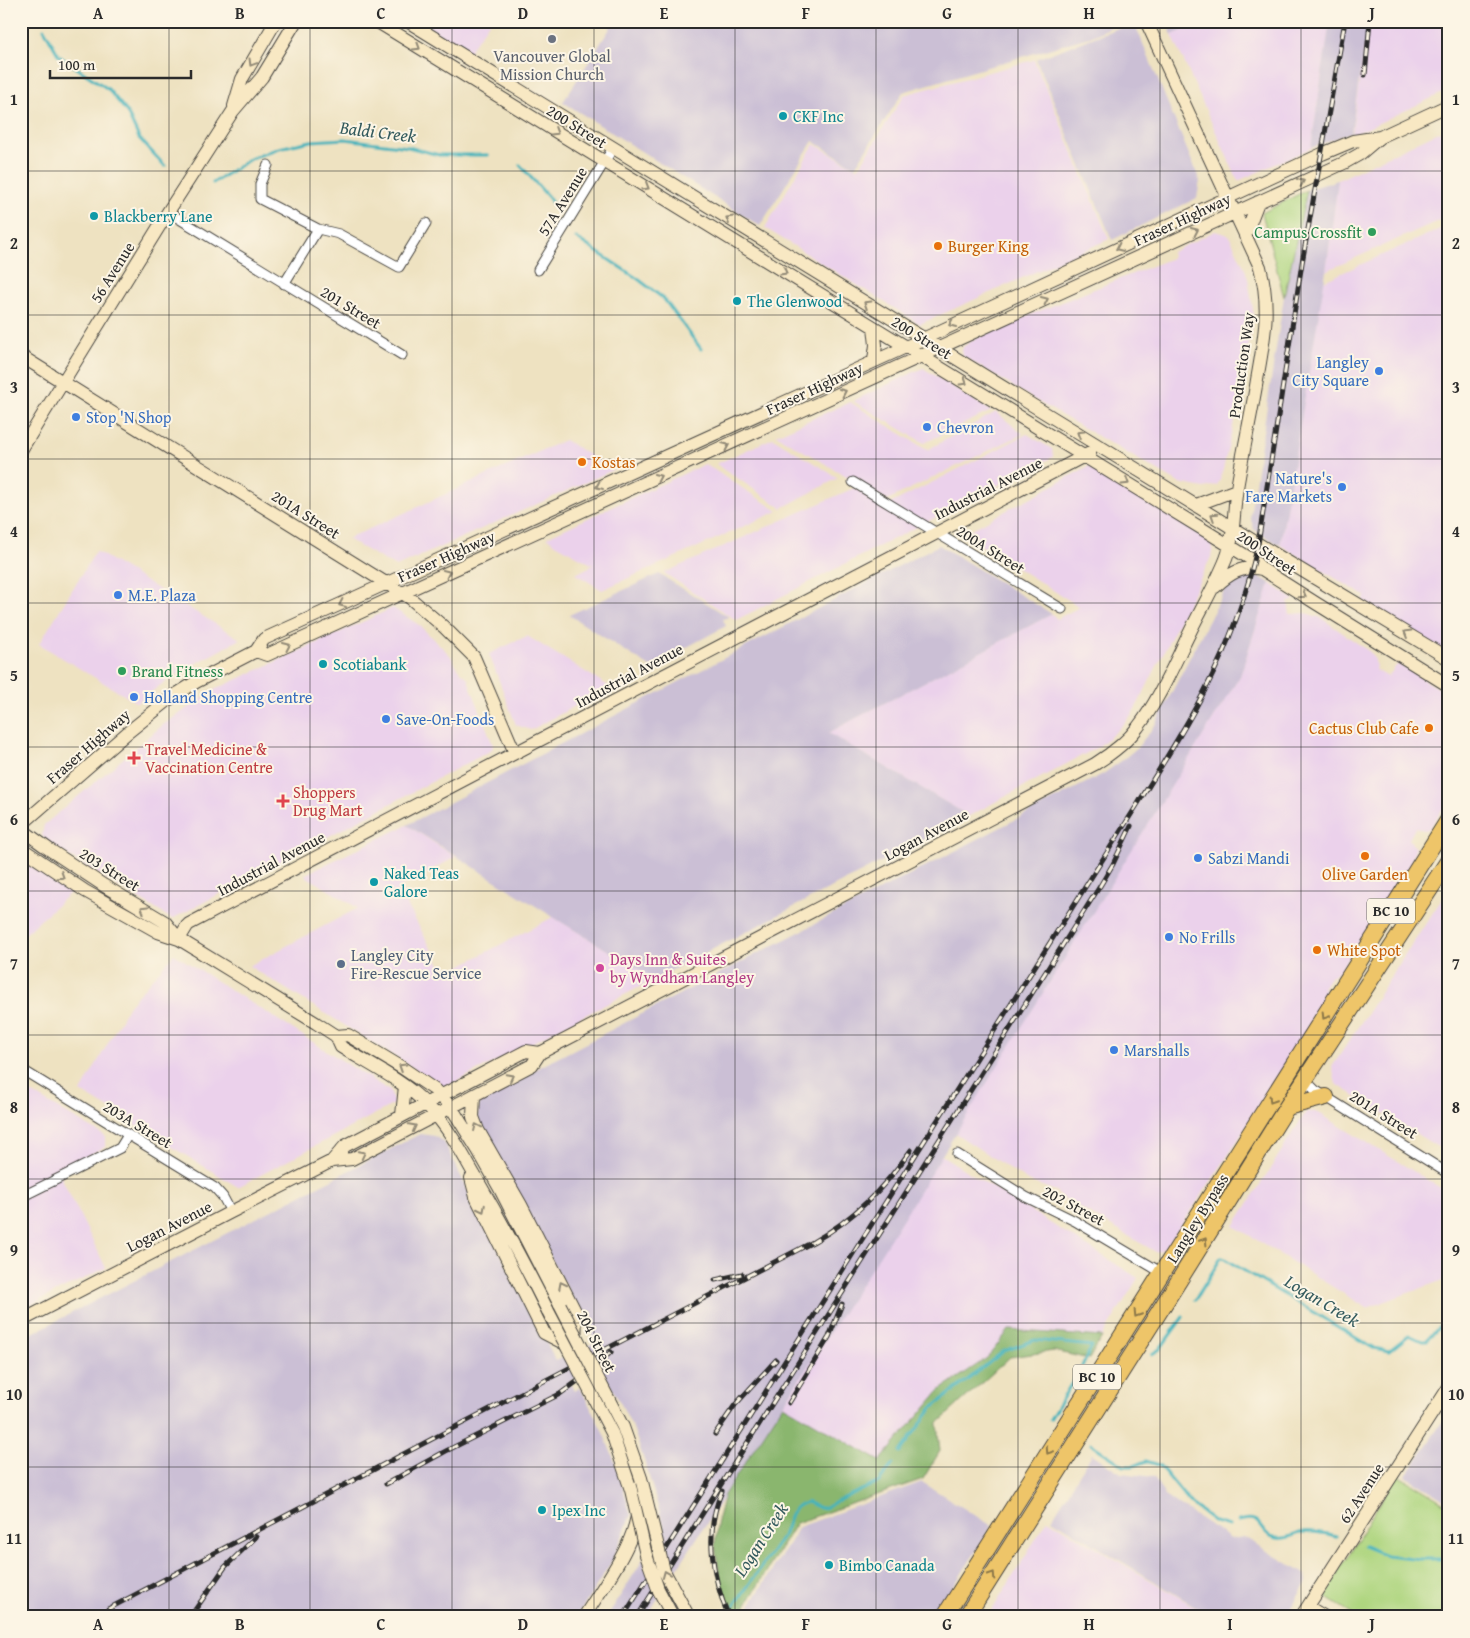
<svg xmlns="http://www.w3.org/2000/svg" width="1470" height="1638" viewBox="0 0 1470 1638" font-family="'Gentium Book Plus',serif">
	<rect width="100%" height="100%" fill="#fcf5e5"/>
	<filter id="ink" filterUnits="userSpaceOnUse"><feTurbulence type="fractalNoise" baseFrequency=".02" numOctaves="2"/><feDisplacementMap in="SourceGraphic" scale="10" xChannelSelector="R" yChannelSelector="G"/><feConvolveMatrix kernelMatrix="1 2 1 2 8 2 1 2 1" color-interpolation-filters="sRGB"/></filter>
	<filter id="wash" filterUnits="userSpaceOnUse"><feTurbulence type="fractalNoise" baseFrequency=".0096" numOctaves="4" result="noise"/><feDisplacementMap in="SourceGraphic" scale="20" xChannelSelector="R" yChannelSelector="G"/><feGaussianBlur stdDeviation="1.12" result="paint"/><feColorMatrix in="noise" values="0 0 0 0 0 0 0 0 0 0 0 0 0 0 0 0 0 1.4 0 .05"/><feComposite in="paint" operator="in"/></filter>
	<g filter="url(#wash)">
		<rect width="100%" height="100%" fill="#eee2c1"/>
		<path fill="#ebd1eb" d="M417 21H490L468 53Z
			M1204 21H1330L1311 148 1238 181 1172 35Z
			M1368 21H1449V90L1351 136Z
			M1034 60 1109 239 920 324 765 228 814 144 858 169 904 95Z
			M1449 127V216L1326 271 1338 180Z
			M1449 225V654L1363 601 1365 596 1280 545 1324 281Z
			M1215 231 1229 235 1245 269 1248 279 1254 316 1233 426 1221 478 1217 485 1204 488 1179 483 1030 397 963 356 962 351 963 347 973 340 1032 314 1172 258V252Z
			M923 368 991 411 924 443 853 401Z
			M850 402 927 450 996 412 1023 434 887 500 776 435Z
			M1027 434 1052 449 1053 457 736 620 664 573 854 488 886 506Z
			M773 438 838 478 782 508 716 464Z
			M565 440 613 470 396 567 347 539Z
			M705 464 778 511 602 590 576 574 593 565 554 543 547 537Z
			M1089 466 1209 540 1213 546 1211 557 1139 702 1132 714 1118 730 1098 747 969 816 828 733 1052 614 1057 619 1080 607 963 534Z
			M96 551 240 639 186 669 162 684 137 703 39 644Z
			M1270 583 1293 599V601L1288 602 1290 614 1306 613 1321 618 1370 652 1375 660 1376 670 1388 677 1396 666 1399 664 1449 695V799L1430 828 1425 830 1415 828 1409 839 1415 848 1411 865 1383 909 1340 971 1330 977 1323 988 1327 993V999L1229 1154 1169 1244 1162 1250 1156 1252 1064 1199 1058 1194 1056 1191 1028 1181 955 1133 1240 676Z
			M393 608 419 625 450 655 460 672 467 677 493 745 492 750 172 919 46 842 42 835 44 825 163 725 214 690Z
			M527 636 610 687 531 730 516 725 489 654Z
			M407 825 456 857 398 888 445 974 553 917 655 979 446 1087 441 1085 249 966 358 908 304 875Z
			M21 859 71 892 21 938Z
			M1449 888V1154L1336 1084 1332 1067Z
			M174 954 390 1091 394 1104 238 1187 81 1092 129 1005Z
			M21 1087 105 1136V1147L58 1171 106 1268 21 1309Z
			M1306 1112H1317L1449 1193V1278L1367 1308 1234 1226Z
			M941 1155 1138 1278 1102 1337 1009 1331 987 1358 940 1390 880 1461 783 1405Z
			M1048 1519 1212 1617H988Z"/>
		<path fill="#cbbfd5" d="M603 21H1124L1092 36 903 92 855 167 813 141 760 226 563 102 611 27Z
			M1166 21H1204L1172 35Z
			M1330 21H1368L1351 132 1311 148Z
			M1134 22 1200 181 1197 198 1112 240 1036 59Z
			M1338 180 1326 271 1280 545 1254 530 1250 516 1284 297 1307 190Z
			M939 545 1052 614 828 733 969 816 655 979 553 917 407 825Z
			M659 574 729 617 723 619 726 626 650 667 569 615Z
			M1239 574H1255L1270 583 1240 676 885 1247 646 1617H607L664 1526 644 1460 633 1428 621 1404 599 1366 570 1381 575 1391 580 1387 601 1428 616 1464 631 1515 612 1561 577 1617H21V1339L420 1134 434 1136 444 1142 470 1195 556 1361 596 1342 479 1125 477 1120 479 1104 483 1099 488 1094 1103 774 1120 762 1137 748 1155 725 1225 589 1230 582Z
			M1449 1412V1503L1406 1476Z
			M1092 1454 1121 1473 1154 1477 1165 1496 1231 1539 1244 1537 1305 1574 1307 1582 1285 1617H1213L1052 1519Z
			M922 1482 992 1526 934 1617H743L799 1527Z"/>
		<path fill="#aed57f" stroke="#6c8055" d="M1307 190 1284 297 1262 213Z
			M1397 1474 1449 1506V1617H1358L1324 1596Z"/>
		<path fill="#8ab66e" stroke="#5a704c" d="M1009 1330 1102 1337 1089 1359 1054 1351 1010 1357 937 1424 940 1451 923 1479 796 1523 739 1617H734L721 1585 715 1546 718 1518 724 1495 783 1405 880 1461 940 1390 987 1358Z"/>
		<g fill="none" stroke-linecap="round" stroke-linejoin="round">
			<path stroke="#44b3bc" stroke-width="3" d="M44 29 59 56 108 89 127 112 139 138 165 166
				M520 165 549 198 556 210
				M213 183 250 159 279 148 311 141 345 139 408 147 439 155H488
				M576 238 638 279 664 299 701 349
				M1195 1300 1221 1258H1223L1373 1348 1389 1351 1409 1335 1422 1341H1426L1445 1321 1449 1320
				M1152 1354 1160 1349 1183 1317
				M1091 1444 1124 1466H1133L1146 1461 1159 1465 1191 1504 1215 1522 1229 1526
				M900 1452 932 1408 1004 1351 1035 1340 1092 1346 1081 1368 1050 1419
				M1239 1521C1266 1513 1256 1535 1278 1538 1287 1540 1296 1533 1305 1532 1315 1531 1327 1534 1336 1536
				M1364 1546 1386 1555 1421 1559H1449
				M734 1606 783 1536 791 1514 796 1507 807 1502 820 1508H825L837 1501 879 1482 893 1464"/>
		</g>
	</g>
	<g filter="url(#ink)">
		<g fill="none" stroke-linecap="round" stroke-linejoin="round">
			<g stroke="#484642" stroke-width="11">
				<path id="street" d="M268 165 260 184V199L318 229 339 234 399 267 426 223
					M168 212 402 355
					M538 270 613 148
					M284 284 318 229
					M853 482 1062 609
					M21 1069 215 1188 223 1197 231 1212
					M1305 1080 1315 1090 1449 1174
					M957 1154 1026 1197 1075 1221 1164 1274
					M21 1197 120 1148 128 1135"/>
			</g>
			<g stroke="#484642" stroke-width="14">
				<path id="secondary" d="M376 21 1209 533 1254 561 1262 569 1314 602 1449 686
					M407 21 1278 556 1449 659
					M234 106 242 79 276 21
					M1245 236 1258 202
					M21 356 410 598 445 628 474 657 515 753
					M874 360 876 345 874 327
					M21 450 168 212 233 111 262 77 296 21
					M1196 505 1236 490
					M1215 587C1229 574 1242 565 1262 569
					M256 651 267 655 1344 163 1360 154 1380 137
					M21 825 127 733 172 697 196 682 256 651 264 639 897 351 1322 154 1353 141 1380 137 1449 105
					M21 829 50 850 103 885 165 922 178 938
					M21 848 85 891 158 932 179 939 316 1023 336 1036 341 1047C367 1063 405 1082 426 1104 447 1125 461 1151 475 1176 501 1221 525 1265 548 1311
					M179 939 187 926 189 924 515 753 1090 453
					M336 1036 348 1035 401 1067 435 1090 451 1107 478 1150 499 1187 560 1305
					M474 1095 473 1117 478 1130 521 1205 576 1313 575 1348 601 1398
					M402 1115 405 1086
					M332 1161 345 1146 526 1051 540 1053
					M471 1178 476 1197 544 1333 571 1347
					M21 1321 231 1212 332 1161 352 1159 532 1065 540 1053 1095 764C1111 754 1127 742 1138 727 1159 700 1174 664 1189 634 1201 609 1216 584 1226 559 1235 536 1233 511 1237 488 1243 452 1251 416 1257 380 1264 339 1271 309 1260 267L1146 21
					M1308 1607 1325 1617
					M584 1617C604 1584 642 1537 638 1497 637 1484 632 1472 629 1460
					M1301 1617 1449 1387"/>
			</g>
			<g stroke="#484642" stroke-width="18">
				<path id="highway" d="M1287 1107 1326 1097
					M944 1617 1449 819
					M966 1617 1178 1282 1287 1107 1449 860"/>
			</g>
			<use href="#street" stroke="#fff" stroke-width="9"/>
			<use href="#secondary" stroke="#f8e8c3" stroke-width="12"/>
			<use href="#highway" stroke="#eec569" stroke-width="16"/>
			<g stroke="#2b2b2b" stroke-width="5">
				<path id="rail" d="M1365 75 1370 21
					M715 1280 742 1274
					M789 1403 829 1337 842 1304
					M715 1434 735 1405 776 1360
					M386 1484 446 1451 560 1394 579 1380 611 1352
					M722 1491C704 1531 712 1578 729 1617
					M108 1609 432 1439 813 1242C854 1219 884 1188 911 1150
					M190 1617 225 1567 256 1537
					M623 1617 1139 802C1162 765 1185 729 1205 690 1229 644 1247 594 1258 544L1302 263 1345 21
					M637 1617 1100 886 1113 864 1131 826"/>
			</g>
			<use href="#rail" stroke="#fcf5e5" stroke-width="3" stroke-dasharray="9" stroke-linecap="butt"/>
			<g stroke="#484642" stroke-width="14" stroke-linecap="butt">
				<path id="secondary-bridge" d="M560 1305 623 1427 641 1478 664 1571 689 1617
					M548 1311 612 1433 631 1490 646 1555 658 1589 673 1617"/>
			</g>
			<use href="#secondary-bridge" stroke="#f8e8c3" stroke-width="12"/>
		</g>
		<defs><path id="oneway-chevron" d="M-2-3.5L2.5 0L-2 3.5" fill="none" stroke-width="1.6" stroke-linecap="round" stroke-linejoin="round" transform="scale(1.25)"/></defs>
		<g stroke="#928a77">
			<use href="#oneway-chevron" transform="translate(417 47) rotate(32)"/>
			<use href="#oneway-chevron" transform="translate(252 63) rotate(121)"/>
			<use href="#oneway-chevron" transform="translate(555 132) rotate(32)"/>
			<use href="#oneway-chevron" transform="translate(1301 182) rotate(-25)"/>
			<use href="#oneway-chevron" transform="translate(646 187) rotate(31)"/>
			<use href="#oneway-chevron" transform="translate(729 219) rotate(-149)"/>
			<use href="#oneway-chevron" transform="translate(1195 231) rotate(-25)"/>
			<use href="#oneway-chevron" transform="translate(1119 248) rotate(155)"/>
			<use href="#oneway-chevron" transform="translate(784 272) rotate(31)"/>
			<use href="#oneway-chevron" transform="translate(1045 300) rotate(-25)"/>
			<use href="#oneway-chevron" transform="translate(867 304) rotate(-148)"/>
			<use href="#oneway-chevron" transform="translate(952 324) rotate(155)"/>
			<use href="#oneway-chevron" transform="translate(964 382) rotate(32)"/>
			<use href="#oneway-chevron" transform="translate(843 392) rotate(-25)"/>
			<use href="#oneway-chevron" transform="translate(1080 434) rotate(-148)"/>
			<use href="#oneway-chevron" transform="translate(726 446) rotate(-24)"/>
			<use href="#oneway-chevron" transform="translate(658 477) rotate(-25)"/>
			<use href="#oneway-chevron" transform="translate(1126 482) rotate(32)"/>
			<use href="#oneway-chevron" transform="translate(599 486) rotate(156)"/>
			<use href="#oneway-chevron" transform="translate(1214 516) rotate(-147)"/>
			<use href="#oneway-chevron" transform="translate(447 573) rotate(-25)"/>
			<use href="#oneway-chevron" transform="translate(1303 595) rotate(33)"/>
			<use href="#oneway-chevron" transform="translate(342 604) rotate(155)"/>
			<use href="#oneway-chevron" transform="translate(1407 633) rotate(-149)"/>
			<use href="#oneway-chevron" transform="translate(287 646) rotate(-24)"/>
			<use href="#oneway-chevron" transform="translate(61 876) rotate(33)"/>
			<use href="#oneway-chevron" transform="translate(144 909) rotate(-148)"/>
			<use href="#oneway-chevron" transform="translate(402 1067) rotate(-148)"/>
			<use href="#oneway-chevron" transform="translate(510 1077) rotate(-28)"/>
			<use href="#oneway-chevron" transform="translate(413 1127) rotate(-28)"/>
			<use href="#oneway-chevron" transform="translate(477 1127) rotate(-115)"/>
			<use href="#oneway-chevron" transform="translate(362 1154) rotate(-27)"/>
			<use href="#oneway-chevron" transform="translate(482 1209) rotate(63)"/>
			<use href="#oneway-chevron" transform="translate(562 1285) rotate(-117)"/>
			<use href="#oneway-chevron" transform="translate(666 1574) rotate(-112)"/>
		</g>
		<g stroke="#8c784a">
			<use href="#oneway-chevron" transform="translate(1325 1016) rotate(122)"/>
			<use href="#oneway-chevron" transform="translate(1272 1100) rotate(122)"/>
			<use href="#oneway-chevron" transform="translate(1204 1241) rotate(-58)"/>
			<use href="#oneway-chevron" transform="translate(1137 1314) rotate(122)"/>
			<use href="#oneway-chevron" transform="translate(1049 1451) rotate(123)"/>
			<use href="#oneway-chevron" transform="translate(992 1575) rotate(-57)"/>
		</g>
	</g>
	<path fill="none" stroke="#2b2b2b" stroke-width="1" stroke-opacity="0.55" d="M169 21V1617M310 21V1617M452 21V1617M594 21V1617M735 21V1617M876 21V1617M1018 21V1617M1160 21V1617M1301 21V1617M21 171H1449M21 315H1449M21 459H1449M21 603H1449M21 747H1449M21 891H1449M21 1035H1449M21 1179H1449M21 1323H1449M21 1467H1449"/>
	<circle fill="#6b7280" stroke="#fcf5e5" stroke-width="2" cx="552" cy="39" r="5"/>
	<g fill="#0f9aa8" stroke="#fcf5e5" stroke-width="2">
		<circle cx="783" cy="116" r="5"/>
		<circle cx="94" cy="216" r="5"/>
		<circle cx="737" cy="301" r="5"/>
		<circle cx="323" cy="664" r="5"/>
		<circle cx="374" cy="882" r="5"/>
		<circle cx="542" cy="1510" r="5"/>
		<circle cx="829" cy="1565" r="5"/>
	</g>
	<g fill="#2e9e5b" stroke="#fcf5e5" stroke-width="2">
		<circle cx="1372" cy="232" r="5"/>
		<circle cx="122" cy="671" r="5"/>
	</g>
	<g fill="#e8710a" stroke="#fcf5e5" stroke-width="2">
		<circle cx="938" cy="246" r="5"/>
		<circle cx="582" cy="462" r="5"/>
		<circle cx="1429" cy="728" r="5"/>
		<circle cx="1365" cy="856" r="5"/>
		<circle cx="1317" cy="950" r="5"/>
	</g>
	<g fill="#3f7fe0" stroke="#fcf5e5" stroke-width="2">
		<circle cx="1379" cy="371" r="5"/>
		<circle cx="76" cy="417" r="5"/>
		<circle cx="927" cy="427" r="5"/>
		<circle cx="1342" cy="487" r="5"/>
		<circle cx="118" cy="595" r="5"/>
		<circle cx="134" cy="697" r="5"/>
		<circle cx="386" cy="719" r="5"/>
		<circle cx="1198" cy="858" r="5"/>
		<circle cx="1169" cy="937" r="5"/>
		<circle cx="1114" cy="1050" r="5"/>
	</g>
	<g fill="#e0444e" stroke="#fcf5e5" stroke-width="2">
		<path d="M131.5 750.5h5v5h5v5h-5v5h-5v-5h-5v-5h5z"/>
		<path d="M280.5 793.5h5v5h5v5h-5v5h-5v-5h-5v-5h5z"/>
	</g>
	<circle fill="#5c6f8a" stroke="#fcf5e5" stroke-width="2" cx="341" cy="964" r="5"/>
	<circle fill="#d1479c" stroke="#fcf5e5" stroke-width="2" cx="600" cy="968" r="5"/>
	<g text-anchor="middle" stroke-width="4" stroke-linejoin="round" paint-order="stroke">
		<g fill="#fcf5e5" stroke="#6a6863" stroke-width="1">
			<rect x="1367" y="898.5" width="48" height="25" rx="4"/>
			<rect x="1073" y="1364.5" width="48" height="25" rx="4"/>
		</g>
		<g font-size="15" font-weight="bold" fill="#2b2b2b">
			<text x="1391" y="916">BC 10</text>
			<text x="1097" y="1382">BC 10</text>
		</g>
		<g font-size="16" fill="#5b616d" stroke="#fcf5e5">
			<text x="552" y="62">Vancouver Global<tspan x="552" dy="18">Mission Church</tspan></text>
		</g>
		<g font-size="16" fill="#0d838f" stroke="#fcf5e5" text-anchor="start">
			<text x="793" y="122">CKF Inc</text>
			<text x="104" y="222">Blackberry Lane</text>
			<text x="747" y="307">The Glenwood</text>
			<text x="333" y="670">Scotiabank</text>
			<text x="384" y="879">Naked Teas<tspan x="384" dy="18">Galore</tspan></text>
			<text x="552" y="1516">Ipex Inc</text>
			<text x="839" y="1571">Bimbo Canada</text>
		</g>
		<g font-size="16" fill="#2b2b2b" stroke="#fcf5e5">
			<text transform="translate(577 126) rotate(32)" y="6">200 Street</text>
			<text transform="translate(562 201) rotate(-58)" y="6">57A Avenue</text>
			<text transform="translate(1182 219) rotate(-25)" y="6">Fraser Highway</text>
			<text transform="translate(112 272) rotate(-58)" y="6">56 Avenue</text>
			<text transform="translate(351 307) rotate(31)" y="6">201 Street</text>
			<text transform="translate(922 337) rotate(32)" y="6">200 Street</text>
			<text transform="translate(1241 365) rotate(-82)" y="6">Production Way</text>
			<text transform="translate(814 388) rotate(-25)" y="6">Fraser Highway</text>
			<text transform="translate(988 488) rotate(-27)" y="6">Industrial Avenue</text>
			<text transform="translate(306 514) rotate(32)" y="6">201A Street</text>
			<text transform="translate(991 549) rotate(32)" y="6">200A Street</text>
			<text transform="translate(1267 552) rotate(34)" y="6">200 Street</text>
			<text transform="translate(446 556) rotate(-24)" y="6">Fraser Highway</text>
			<text transform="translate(629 675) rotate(-28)" y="6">Industrial Avenue</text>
			<text transform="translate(88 746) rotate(-41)" y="6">Fraser Highway</text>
			<text transform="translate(926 834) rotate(-28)" y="6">Logan Avenue</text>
			<text transform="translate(271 863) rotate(-28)" y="6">Industrial Avenue</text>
			<text transform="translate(110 869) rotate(32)" y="6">203 Street</text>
			<text transform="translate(1384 1114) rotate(32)" y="6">201A Street</text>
			<text transform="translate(138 1124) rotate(31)" y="6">203A Street</text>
			<text transform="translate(1074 1205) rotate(28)" y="6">202 Street</text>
			<text transform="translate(1197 1218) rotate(-58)" y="6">Langley Bypass</text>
			<text transform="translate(169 1226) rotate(-27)" y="6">Logan Avenue</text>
			<text transform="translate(597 1341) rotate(63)" y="6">204 Street</text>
			<text transform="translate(1361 1493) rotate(-57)" y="6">62 Avenue</text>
		</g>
		<g font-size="16" fill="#27864d" stroke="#fcf5e5" text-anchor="end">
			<text x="1362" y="238">Campus Crossfit</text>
			<text x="132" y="677" text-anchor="start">Brand Fitness</text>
		</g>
		<g font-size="16" fill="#c56008" stroke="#fcf5e5" text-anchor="start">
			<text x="948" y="252">Burger King</text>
			<text x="592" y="468">Kostas</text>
			<text x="1419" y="734" text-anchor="end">Cactus Club Cafe</text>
			<text x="1365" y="880" text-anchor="middle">Olive Garden</text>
			<text x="1327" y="956">White Spot</text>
		</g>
		<g font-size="16" fill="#366cbe" stroke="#fcf5e5" text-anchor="start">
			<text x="1369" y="368" text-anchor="end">Langley<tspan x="1369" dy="18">City Square</tspan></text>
			<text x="86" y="423">Stop 'N Shop</text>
			<text x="937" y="433">Chevron</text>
			<text x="1332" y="484" text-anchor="end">Nature's<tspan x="1332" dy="18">Fare Markets</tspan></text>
			<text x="128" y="601">M.E. Plaza</text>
			<text x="144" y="703">Holland Shopping Centre</text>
			<text x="396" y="725">Save-On-Foods</text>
			<text x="1208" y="864">Sabzi Mandi</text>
			<text x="1179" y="943">No Frills</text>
			<text x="1124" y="1056">Marshalls</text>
		</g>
		<g font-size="16" fill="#be3a42" stroke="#fcf5e5" text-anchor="start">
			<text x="145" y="755">Travel Medicine &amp;<tspan x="145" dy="18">Vaccination Centre</tspan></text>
			<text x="293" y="798">Shoppers<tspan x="293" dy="18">Drug Mart</tspan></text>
		</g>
		<g font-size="16" fill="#4e5e75" stroke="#fcf5e5" text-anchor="start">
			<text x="351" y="961">Langley City<tspan x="351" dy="18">Fire-Rescue Service</tspan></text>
		</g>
		<g font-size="16" fill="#b23c85" stroke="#fcf5e5" text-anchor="start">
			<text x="610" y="965">Days Inn &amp; Suites<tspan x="610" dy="18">by Wyndham Langley</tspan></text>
		</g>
		<g font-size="18" font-style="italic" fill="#345b5e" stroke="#fcf5e5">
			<text transform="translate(378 132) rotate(7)" y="6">Baldi Creek</text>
			<text transform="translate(1322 1301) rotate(31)" y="6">Logan Creek</text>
			<text transform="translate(761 1540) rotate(-57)" y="6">Logan Creek</text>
		</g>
	</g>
	<rect width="1470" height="1638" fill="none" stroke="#fcf5e5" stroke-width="55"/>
	<path d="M50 70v8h141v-8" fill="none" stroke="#2b2b2b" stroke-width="2.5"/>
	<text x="58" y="70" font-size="15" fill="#2b2b2b" stroke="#fcf5e5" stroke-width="4" paint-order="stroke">100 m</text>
	<rect x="28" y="28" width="1414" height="1582" fill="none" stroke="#2b2b2b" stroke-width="2"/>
	<g font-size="16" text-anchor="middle" font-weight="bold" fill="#2b2b2b">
		<text x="98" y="19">A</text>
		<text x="240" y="19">B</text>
		<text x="381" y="19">C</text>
		<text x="523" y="19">D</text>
		<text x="664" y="19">E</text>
		<text x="806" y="19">F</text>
		<text x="947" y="19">G</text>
		<text x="1089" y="19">H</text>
		<text x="1230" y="19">I</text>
		<text x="1372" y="19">J</text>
		<text x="14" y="105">1</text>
		<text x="1456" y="105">1</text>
		<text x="14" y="249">2</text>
		<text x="1456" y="249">2</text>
		<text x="14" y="393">3</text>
		<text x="1456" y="393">3</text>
		<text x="14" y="537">4</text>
		<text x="1456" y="537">4</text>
		<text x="14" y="681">5</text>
		<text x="1456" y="681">5</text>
		<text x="14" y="825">6</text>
		<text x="1456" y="825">6</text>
		<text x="14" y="969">7</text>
		<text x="1456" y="969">7</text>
		<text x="14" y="1113">8</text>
		<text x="1456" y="1113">8</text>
		<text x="14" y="1256">9</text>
		<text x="1456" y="1256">9</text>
		<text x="14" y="1400">10</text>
		<text x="1456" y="1400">10</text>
		<text x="14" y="1544">11</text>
		<text x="1456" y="1544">11</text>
		<text x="98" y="1630">A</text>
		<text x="240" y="1630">B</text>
		<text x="381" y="1630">C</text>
		<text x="523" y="1630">D</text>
		<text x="664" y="1630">E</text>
		<text x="806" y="1630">F</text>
		<text x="947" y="1630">G</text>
		<text x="1089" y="1630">H</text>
		<text x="1230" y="1630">I</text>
		<text x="1372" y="1630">J</text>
	</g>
</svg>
